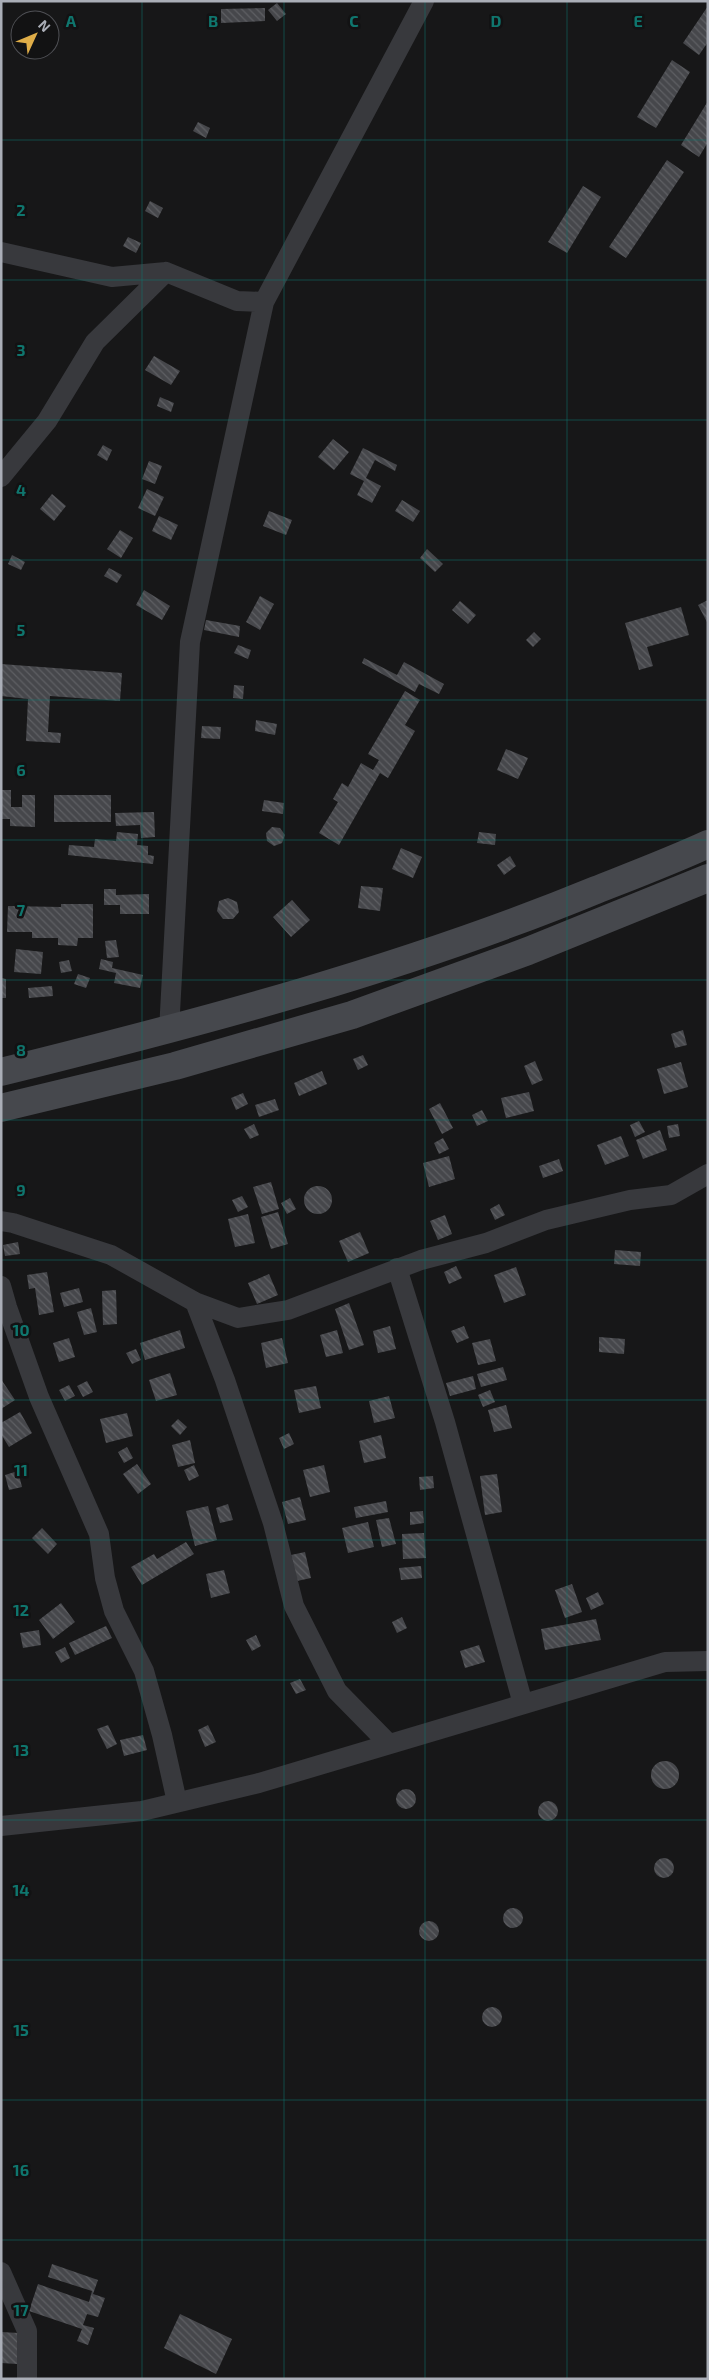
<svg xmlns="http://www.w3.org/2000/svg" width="709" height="2380" viewBox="0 0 709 2380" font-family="'Exo 2',sans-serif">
	<defs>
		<pattern id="building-back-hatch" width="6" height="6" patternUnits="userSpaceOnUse" patternTransform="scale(1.25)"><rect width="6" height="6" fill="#46474b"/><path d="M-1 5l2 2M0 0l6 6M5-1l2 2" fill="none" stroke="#5e5f63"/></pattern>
	</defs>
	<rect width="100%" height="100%" fill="#171718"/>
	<path fill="url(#building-back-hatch)" d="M277 3 286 14 277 21 268 10Z
		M708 6V42L699 55 683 43Z
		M265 8V21L221 23V9Z
		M672 60 690 72 656 128 637 117Z
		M708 101V142L699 157 681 145Z
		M198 122 210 128 206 138 193 131Z
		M667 160 684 172 626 258 609 247Z
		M583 186 601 197 567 253 548 242Z
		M150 201 163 208 158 218 145 211Z
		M128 237 141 243 136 253 123 246Z
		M154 356 180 371 171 385 145 370Z
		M160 397 174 403 171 412 157 406Z
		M333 439 349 452 334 470 318 457Z
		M103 445 112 450 107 461 97 455Z
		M363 448 397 465 395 471 375 460 366 478 381 486 372 503 357 495 364 481 350 474Z
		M149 461 162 466 155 484 142 479Z
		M147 489 164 497 155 516 138 508Z
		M52 494 66 506 54 521 40 509Z
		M402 500 420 511 413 522 395 511Z
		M269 511 292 520 286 535 263 526Z
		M159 516 178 525 171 540 152 531Z
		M120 530 133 538 121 558 107 549Z
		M427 549 443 564 435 572 420 558Z
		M12 555 25 562 21 570 8 564Z
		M109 568 122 575 117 583 104 576Z
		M144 590 170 606 162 620 136 605Z
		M260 596 274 604 260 630 246 622Z
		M708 600V624L698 605Z
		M460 601 476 615 468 624 452 610Z
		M681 607 689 635 647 647 653 666 639 670 625 623Z
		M206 620 240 626 239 637 204 630Z
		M534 632 541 639 533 647 526 640Z
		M238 645 251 650 248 659 234 653Z
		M364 658 397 675 404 662 444 684 439 694 419 684 415 692 362 663Z
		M1 664 122 673 120 701 50 696 48 732 61 733 60 743 26 741 28 699 1 696Z
		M234 685 244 686 243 699 233 698Z
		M405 691 420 700 405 725 415 731 388 778 380 773 339 845 319 833 338 802 333 799 342 783 348 787 361 763 373 770 379 760 368 754Z
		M256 720 277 724 275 735 255 731Z
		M202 726 221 727 220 739 201 738Z
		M506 749 528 758 518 779 497 770Z
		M1 790H11V807H22V795H35V827L10 826V819H1Z
		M54 795H111V822H54Z
		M264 800 284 803 283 814 262 811Z
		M154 812 155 837 141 838 140 825 116 826 115 813Z
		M272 827 280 828 285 835 282 843 274 846 267 841 266 833Z
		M117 832 138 834 137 845 148 846V855L154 856 153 864 68 855 69 845 94 847 95 839 116 841Z
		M479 832 496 834 495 845 477 843Z
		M401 848 422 857 413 878 392 869Z
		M510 856 516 866 504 875 497 865Z
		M361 886 383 888 380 911 358 908Z
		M104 889H116V895L149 894V914H120V905H104Z
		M228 898 237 902 239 912 233 919H223L217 911 219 901Z
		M292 900 310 920 291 937 273 917Z
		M61 904H93V938H78L77 946 58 945V938H32V932H7L8 906 61 907Z
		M116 940 119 957 107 958 105 941Z
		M16 949 43 952 41 974 14 972Z
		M101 959 113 962 112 968 143 975 140 988 114 983 116 973 99 969Z
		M69 960 72 971 61 973 59 962Z
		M78 974 90 978 86 988 74 984Z
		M1 978 6 979V998H1Z
		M52 986 53 996 29 998 28 988Z
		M683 1030 687 1045 675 1048 671 1034Z
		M363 1055 368 1065 358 1070 353 1059Z
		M535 1061 543 1080 532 1085 524 1066Z
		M681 1062 688 1087 664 1094 657 1069Z
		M322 1071 327 1084 299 1096 294 1083Z
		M529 1092 534 1111 506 1118 501 1098Z
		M243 1093 248 1104 236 1110 231 1098Z
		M275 1099 279 1110 259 1117 255 1105Z
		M440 1103 453 1128 442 1134 429 1109Z
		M482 1110 488 1121 477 1126 472 1115Z
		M639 1121 645 1132 635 1137 630 1125Z
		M254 1124 259 1135 250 1139 244 1129Z
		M678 1124 680 1136 669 1138 667 1126Z
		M660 1130 667 1150 643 1159 636 1140Z
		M621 1136 629 1156 605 1165 597 1145Z
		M443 1138 449 1149 439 1154 434 1143Z
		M449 1156 455 1179 429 1187 423 1163Z
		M559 1159 563 1171 543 1178 539 1166Z
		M271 1182 279 1209 262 1214 253 1187Z
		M304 1200a14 14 0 1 1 28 0a14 14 0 1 1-28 0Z
		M242 1196 248 1207 238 1212 232 1200Z
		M290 1198 296 1209 287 1214 281 1203Z
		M499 1204 505 1215 495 1220 490 1209Z
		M278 1212 288 1244 271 1249 261 1217Z
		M248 1214 255 1243 235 1247 228 1219Z
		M445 1215 452 1234 438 1240 430 1221Z
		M360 1232 369 1253 348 1262 339 1241Z
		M18 1242 20 1254 5 1256 3 1245Z
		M615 1250 641 1252 640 1266 614 1264Z
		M456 1266 462 1278 449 1284 444 1272Z
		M516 1267 526 1295 504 1303 494 1275Z
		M47 1272 54 1312 39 1315 35 1288 29 1289 27 1275Z
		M269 1274 278 1295 257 1304 248 1283Z
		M79 1288 83 1302 64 1307 60 1293Z
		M116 1290 117 1324 103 1325 102 1291Z
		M349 1303 364 1345 349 1350 335 1309Z
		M91 1308 97 1332 84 1335 77 1312Z
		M390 1326 396 1349 378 1353 373 1331Z
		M464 1326 469 1338 457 1343 451 1331Z
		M180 1330 185 1348 145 1360 140 1343Z
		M337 1330 343 1353 326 1357 320 1335Z
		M599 1337 625 1339 624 1354 599 1352Z
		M69 1338 75 1357 59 1362 53 1343Z
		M282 1338 288 1363 266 1368 261 1343Z
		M490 1339 496 1361 478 1365 472 1343Z
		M136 1349 141 1360 132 1364 126 1353Z
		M503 1367 507 1380 481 1387 477 1374Z
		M170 1373 177 1395 156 1401 149 1380Z
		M473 1376 476 1389 450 1396 446 1383Z
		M1 1379 15 1400 1 1409Z
		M87 1381 93 1392 83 1397 77 1386Z
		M69 1385 75 1396 65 1401 59 1390Z
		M316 1386 321 1408 299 1413 294 1390Z
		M490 1390 495 1402 483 1407 478 1395Z
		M389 1396 395 1418 374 1423 369 1401Z
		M506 1405 512 1428 494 1432 488 1410Z
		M20 1412 32 1433 9 1447 1 1434V1423Z
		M127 1413 133 1436 106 1443 100 1419Z
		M178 1419 187 1427 180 1435 171 1426Z
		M289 1433 294 1444 284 1449 279 1438Z
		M381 1435 386 1458 364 1463 359 1441Z
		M190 1440 195 1463 178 1467 172 1445Z
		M127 1447 133 1458 124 1463 118 1452Z
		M137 1464 151 1484 138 1494 123 1474Z
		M194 1465 199 1476 189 1481 184 1470Z
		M324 1465 330 1492 310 1497 303 1470Z
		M18 1471 22 1487 9 1490 5 1475Z
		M497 1474 502 1512 485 1515 480 1476Z
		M433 1476 434 1488 420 1490 419 1477Z
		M300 1497 306 1520 288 1524 282 1502Z
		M386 1501 388 1512 356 1518 354 1507Z
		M228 1504 233 1520 220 1523 216 1508Z
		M208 1506 217 1540 195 1546 186 1511Z
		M423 1511 424 1523 410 1525V1512Z
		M389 1518 396 1544 382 1547 376 1520Z
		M368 1522 374 1547 348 1553 342 1528Z
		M42 1528 57 1544 48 1554 32 1538Z
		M424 1533 426 1558 403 1559 402 1534Z
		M186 1542 194 1554 142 1585 131 1567 154 1554 157 1559Z
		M305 1552 311 1578 297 1581 291 1555Z
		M421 1566 422 1578 401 1580 399 1568Z
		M224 1570 230 1593 211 1598 206 1574Z
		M572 1584 582 1612 565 1618 555 1590Z
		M598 1592 604 1604 591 1610 586 1598Z
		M61 1603 75 1622 53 1639 39 1620Z
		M402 1617 407 1628 397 1633 392 1622Z
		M596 1619 601 1640 545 1650 541 1629Z
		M106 1626 112 1638 75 1655 69 1643Z
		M39 1630 41 1645 23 1648 20 1633Z
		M256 1635 261 1646 252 1651 246 1640Z
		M479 1645 485 1662 465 1668 460 1651Z
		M65 1647 70 1658 61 1663 55 1652Z
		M300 1679 306 1690 296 1694 290 1683Z
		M108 1725 117 1744 107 1749 97 1729Z
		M208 1725 216 1742 205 1747 198 1730Z
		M143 1735 147 1750 124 1756 120 1740Z
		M651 1775a14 14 0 1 1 28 0a14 14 0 1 1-28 0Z
		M396 1799a10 10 0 1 1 20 0a10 10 0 1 1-20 0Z
		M538 1811a10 10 0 1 1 20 0a10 10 0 1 1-20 0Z
		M654 1868a10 10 0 1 1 20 0a10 10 0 1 1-20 0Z
		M503 1918a10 10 0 1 1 20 0a10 10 0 1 1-20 0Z
		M419 1931a10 10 0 1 1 20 0a10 10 0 1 1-20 0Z
		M482 2017a10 10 0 1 1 20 0a10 10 0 1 1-20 0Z
		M52 2264 98 2280 93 2294 105 2298 98 2317 87 2314 83 2325 94 2328 88 2345 77 2341 82 2329 29 2311 38 2284 89 2302 92 2291 48 2277Z
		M180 2314 232 2339 216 2374 164 2348Z
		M1 2332 19 2333 17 2364 1 2363Z"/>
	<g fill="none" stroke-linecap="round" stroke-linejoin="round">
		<path stroke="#38393d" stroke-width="20" d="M1 252 112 277 166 272
			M1 477 47 421 95 342 166 272 237 301 264 302
			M169 1031 190 642 264 302 424 1
			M1 1221 13 1223 111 1255 195 1302 225 1380 273 1523 294 1606 337 1691 389 1744
			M397 1268 445 1422 523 1704
			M1 1286 7 1307 39 1397 99 1534 105 1578 114 1611 144 1671 162 1735 177 1802
			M195 1302 238 1318 288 1310 421 1260 486 1243 546 1220 630 1200 671 1195 708 1174
			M1 1826 142 1811 259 1783 665 1662 708 1661
			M1 2272 27 2331V2379"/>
		<path stroke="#46484d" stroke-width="28" d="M1 1072C203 1022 404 969 596 890 634 875 671 861 708 844
			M1 1108 175 1066 352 1015 528 951 708 878"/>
	</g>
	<path fill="none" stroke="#0f766e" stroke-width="1" stroke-opacity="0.55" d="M142 1V2379M284 1V2379M425 1V2379M567 1V2379M1 140H708M1 280H708M1 420H708M1 560H708M1 700H708M1 840H708M1 980H708M1 1120H708M1 1260H708M1 1400H708M1 1540H708M1 1680H708M1 1820H708M1 1960H708M1 2100H708M1 2240H708"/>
	<g font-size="16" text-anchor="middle" font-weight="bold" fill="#0f766e" stroke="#121213" stroke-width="5" stroke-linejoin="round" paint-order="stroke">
		<text x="71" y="27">A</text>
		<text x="213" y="27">B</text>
		<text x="354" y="27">C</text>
		<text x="496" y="27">D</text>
		<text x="638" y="27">E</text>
		<text x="21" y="216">2</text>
		<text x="21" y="356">3</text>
		<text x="21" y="496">4</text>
		<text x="21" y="636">5</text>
		<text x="21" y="776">6</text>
		<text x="21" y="916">7</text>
		<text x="21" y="1056">8</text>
		<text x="21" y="1196">9</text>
		<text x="21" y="1336">10</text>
		<text x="21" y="1476">11</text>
		<text x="21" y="1616">12</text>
		<text x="21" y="1756">13</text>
		<text x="21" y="1896">14</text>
		<text x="21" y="2036">15</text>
		<text x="21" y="2176">16</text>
		<text x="21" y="2316">17</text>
	</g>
	<rect width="709" height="2380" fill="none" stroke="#aaaeb7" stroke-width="5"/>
	<g transform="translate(35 35) rotate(46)"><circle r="24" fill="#121213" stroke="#4f5055"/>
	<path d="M0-4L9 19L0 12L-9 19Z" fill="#dfad48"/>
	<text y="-8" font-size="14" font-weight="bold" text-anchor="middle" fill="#aaaeb7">N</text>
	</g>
</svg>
